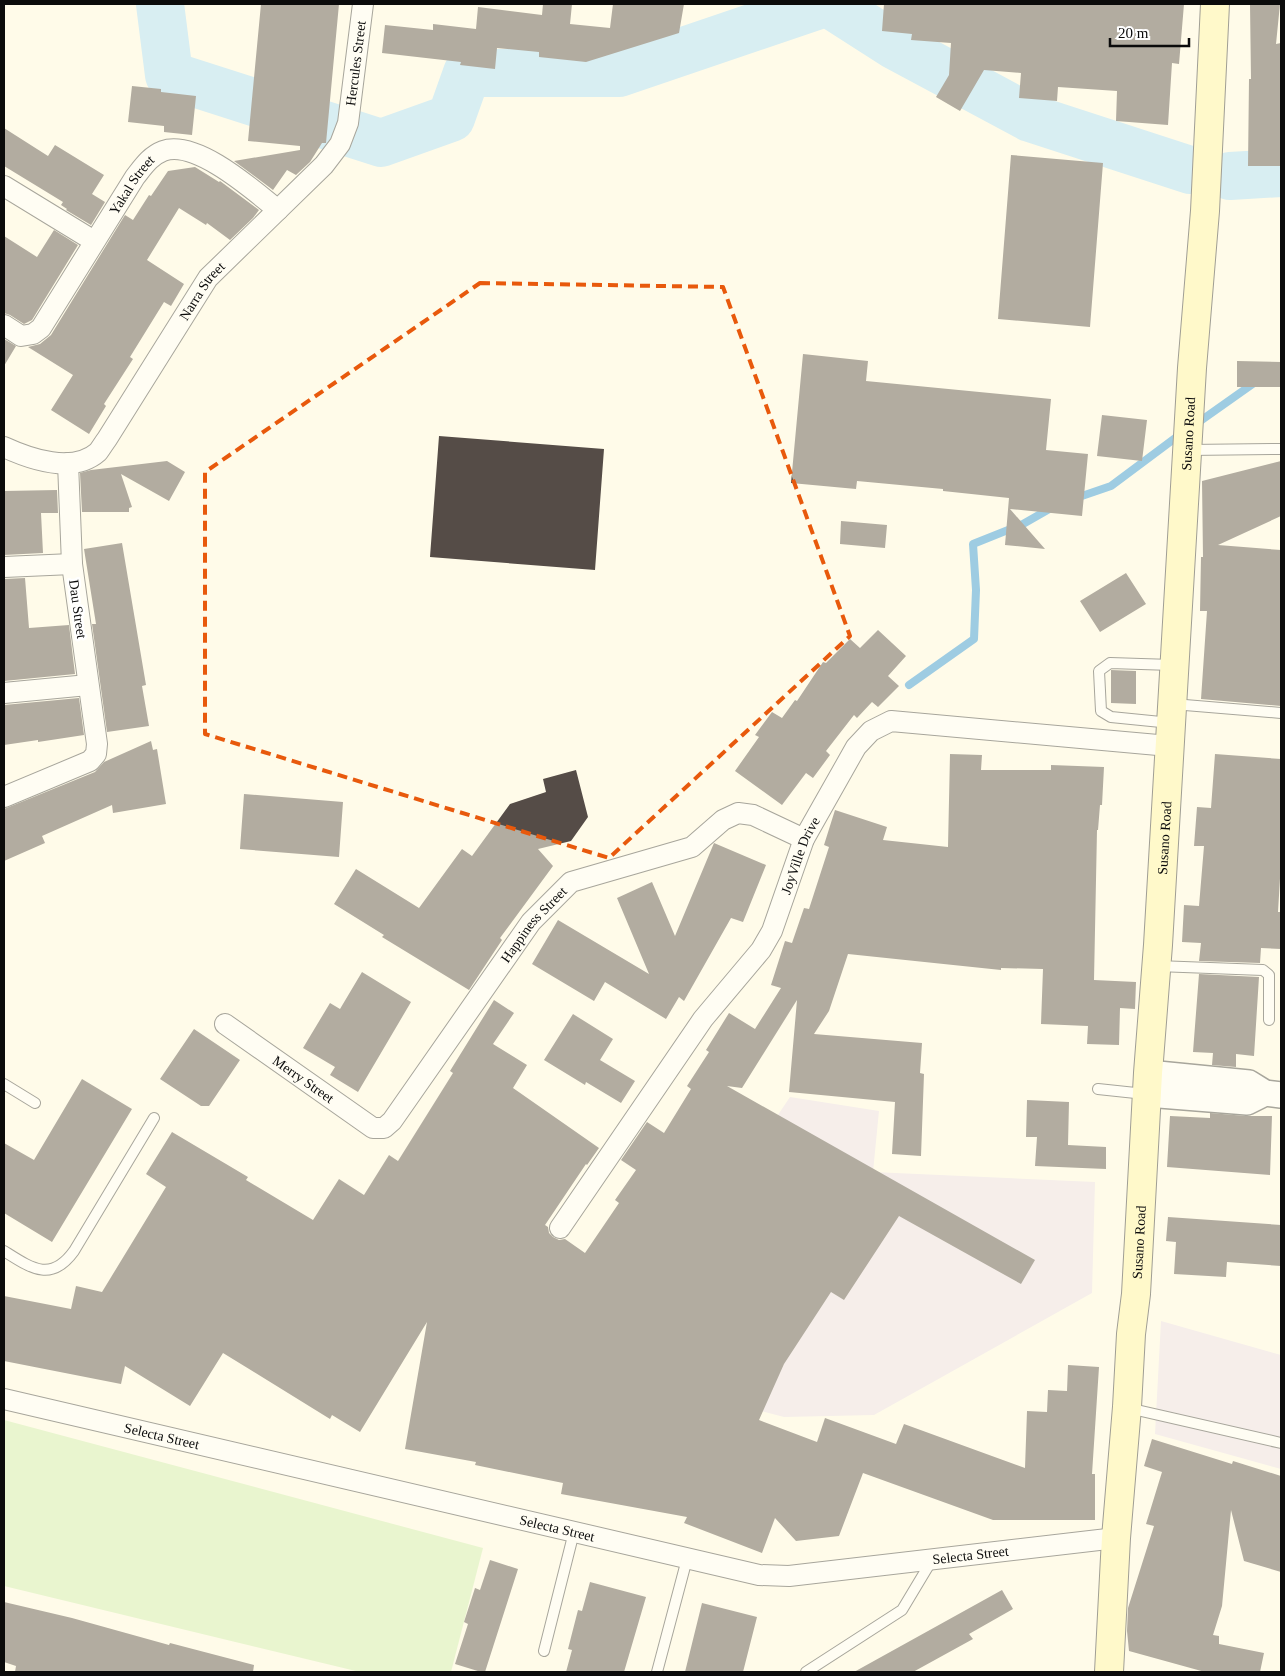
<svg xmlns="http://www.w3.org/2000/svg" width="1285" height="1676" viewBox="0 0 1285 1676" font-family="'Times New Roman',serif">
	<rect width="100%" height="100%" fill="#fffbe9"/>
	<path fill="#eadeeb" d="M790 1097 879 1111 873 1172 1095 1182 1092 1293 874 1415 784 1417 606 1371Z
		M1161 1321 1281 1355V1469L1155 1434Z"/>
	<path fill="#cfedb0" d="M4 1420 483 1548 451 1672H360L4 1586Z"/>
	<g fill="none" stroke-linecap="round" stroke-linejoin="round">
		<path stroke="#2993da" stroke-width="8" d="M1196 424 1254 383
			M1076 498 1111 486 1182 433
			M909 685 974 639 976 590 973 544 1023 524 1051 508"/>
		<path stroke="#a9ddfc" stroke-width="48" d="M160 4 169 75 381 143 451 118 467 73H619L822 4
			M830 4 894 45 1030 118 1190 170
			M1230 176 1281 173"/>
	</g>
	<path fill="#554c47" d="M261 4H339L326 143H322L310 162 296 175 287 170 273 190 234 161 300 150V146L248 141Z
		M543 4H572L570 24 610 28 613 4H684L679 33 586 62 539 57V52L497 48 495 69 460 65 461 62 382 53 385 25 433 30V24L476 29 478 7 542 15Z
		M884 4H1184L1179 64 1172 63 1168 125 1116 121 1117 91 1058 87 1057 101 1019 98 1021 73 984 70 960 111 936 97 949 75 951 43 911 40 912 34 882 31Z
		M1250 4H1280L1276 44 1281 43V166H1248L1249 79H1251Z
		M132 86 161 89V92L196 96 192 135 164 132V126L128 122Z
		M4 128 48 156 55 145 104 175 92 194 105 202 91 225 66 210 67 209 61 205 63 202 4 166Z
		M1011 155 1103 163 1090 327 998 319Z
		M195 167 219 182 220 181 259 210 253 218 230 240 207 223 206 225 179 208 147 260 184 284 171 306 164 302 130 357 133 359 104 404 106 406 89 434 51 410 73 375 28 347 40 344 51 335 125 215 133 220 149 195 151 196 168 171Z
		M54 230 78 245 32 320 24 324 10 315 4 313V236L37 257Z
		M4 339 16 346 4 366Z
		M803 354 868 361 866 381 1051 399 1046 450 1088 454 1082 516 1010 509 1045 549 1005 545 1009 498 943 491V489L857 481 856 489 791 483Z
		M1237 361 1281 362V387H1237Z
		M1102 415 1147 420 1142 461 1097 456Z
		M439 436 604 449 595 570 430 557Z
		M167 461 185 472 169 501 121 474 132 507 129 508V512H82L80 473 91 470Z
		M1281 461V516L1218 545 1281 550V706L1201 699 1207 611H1200L1201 557H1203L1202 481Z
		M57 490 58 513H41L43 553 4 555V491Z
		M841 521 887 525 885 548 840 544Z
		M122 543 146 685 142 686 149 726 107 732 92 624H96L84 549Z
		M1126 573 1146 604 1100 632 1080 601Z
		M25 578 29 628 69 625 75 674 4 681V579Z
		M878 630 906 656 888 676 899 686 878 707 872 702 857 718 854 715 826 751 830 755 813 778 806 773 782 805 735 771 759 737 755 735 772 712 782 718 795 700 797 701 823 662 826 663 850 639 860 648Z
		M1111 670 1136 671V704L1111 703Z
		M79 698 84 735 38 742V740L4 745V705Z
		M151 741 153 750 157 749 166 804 113 813 112 805 42 836 45 843 4 861V809L95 772 104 762Z
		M950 754 982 755 981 770H1051V765L1104 767 1102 805H1100L1098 830H1097L1094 980 1136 982 1135 1009 1120 1008 1119 1045 1087 1044 1088 1026 1041 1024 1043 969 1001 968V970L848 954 829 1011 814 1034 922 1043 920 1073 924 1074 921 1156 892 1154 895 1102 789 1092 797 1000 742 1088 727 1086 1035 1260 1021 1284 899 1216 844 1300 831 1292 784 1364 759 1420 817 1442 825 1418 896 1444 904 1424 1025 1468 1027 1411 1047 1412 1048 1390 1067 1391 1068 1365 1099 1367 1092 1474H1095V1520H993L863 1473 839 1536 796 1541 775 1518 762 1553 684 1523 687 1517 561 1494 563 1483 475 1465 476 1462 405 1449 427 1322 360 1432 332 1415 330 1419 223 1353 190 1406 125 1366 121 1384 4 1361V1296L71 1309 76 1286 102 1292 166 1187 146 1174 172 1132 248 1177 246 1180 313 1220 339 1179 364 1195 389 1155 398 1161 453 1073 450 1071 494 1000 514 1013 493 1044 527 1065 513 1088 599 1148 587 1165 586 1164 545 1225 548 1227 549 1233 553 1237 559 1240 565 1239 585 1253 619 1203 615 1200 636 1170 621 1160 647 1122 664 1133 691 1089 687 1086 709 1052 706 1050 729 1013 755 1029 781 988 771 985 785 941 792 943 804 908 809 909 829 847 824 845 835 810 887 827 883 840 948 847Z
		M1215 754 1281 759V862L1278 912H1281V949L1261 948 1260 963 1199 961 1201 943 1182 942 1184 905 1199 906 1204 846H1194L1197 807 1211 808Z
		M576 770 588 817 571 841 538 849 553 866 500 938 502 940 469 990 382 937 384 935 334 904 356 869 419 908 462 849 472 856 510 804 546 792 543 779Z
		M244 794 343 802 339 857 240 849Z
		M714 843 766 865 743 922 731 918 684 1001 679 997 666 1019 605 982 594 1001 532 964 558 920 649 974 617 898 652 882 675 936Z
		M362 972 411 1002 358 1092 330 1075 335 1067 303 1048 330 1003 340 1009Z
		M1199 974 1259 977 1254 1056 1236 1054V1067L1212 1065 1213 1053 1193 1052Z
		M573 1014 613 1039 600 1060 635 1081 621 1103 586 1082 585 1085 544 1060Z
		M194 1029 240 1060 209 1106H201L160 1079Z
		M82 1079 132 1109 52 1242 4 1213V1143L34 1160Z
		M1027 1100 1069 1102 1068 1145 1106 1147V1169L1035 1166 1037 1137H1026Z
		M1210 1113 1246 1116H1272L1270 1175 1167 1167 1170 1116 1210 1118Z
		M1168 1217 1281 1225V1266L1227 1262 1226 1277 1174 1274 1176 1242 1166 1241Z
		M1152 1439 1232 1464 1233 1461 1281 1476V1572L1244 1561 1231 1510 1222 1606 1213 1635 1219 1636V1644L1264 1653 1260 1672H1205L1129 1651 1127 1631 1128 1608 1154 1526 1146 1524 1162 1472 1144 1466Z
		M490 1560 518 1569 485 1672H481L455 1664 468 1624 464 1622 475 1588 480 1590Z
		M590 1582 646 1597 624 1672H566L572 1650 568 1649 578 1610 582 1611Z
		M1002 1590 1013 1609 969 1634 973 1639 913 1672H854Z
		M4 1602 72 1618 169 1645 170 1643 254 1665 253 1672H15L16 1666 4 1662Z
		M702 1603 757 1617 743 1672H685Z"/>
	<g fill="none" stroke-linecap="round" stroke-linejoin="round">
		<g stroke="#3e3e3e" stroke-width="12">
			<path id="service" d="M1188 450 1281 449
				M1173 704 1281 713
				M1171 723 1111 717 1101 711 1099 671 1110 663 1172 665
				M1157 966 1263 970 1269 975V1020
				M4 1084 35 1103
				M1098 1089 1145 1094
				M4 1251C31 1268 51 1283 74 1251L154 1118
				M1128 1408 1281 1443
				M544 1651 574 1532
				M657 1672 687 1559
				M806 1672 902 1610 932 1560"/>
		</g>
		<g stroke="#3e3e3e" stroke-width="22">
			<g id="minor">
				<path d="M4 186 94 241"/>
				<path id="s1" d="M4 325 21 336 33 334 41 328 135 177C143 167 150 156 163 151 196 139 253 190 278 210"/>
				<path id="s2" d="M4 447C30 459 73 474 98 452 101 448 104 443 107 439L208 278 324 165 340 144 348 123 363 4"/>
				<path d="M4 567 72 564"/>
				<path d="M4 693 88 685"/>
				<path d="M4 797 90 761 96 754 97 744 72 564 68 463"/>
				<path id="s3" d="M225 1024 373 1128H384L392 1121 531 922 571 882 692 847 723 820 738 813 753 815 804 839"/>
				<path id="s4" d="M560 1228 703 1019 761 950 772 931 804 839 856 747 871 731 891 721 1169 746"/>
				<path id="s5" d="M4 1399 759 1575 789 1576 1116 1538"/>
			</g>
		</g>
		<g stroke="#3e3e3e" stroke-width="28">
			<path id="tertiary" d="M1148 1073 1249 1083 1265 1093 1281 1095
				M1147 1094 1247 1102 1265 1093"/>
		</g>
		<g stroke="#2d2d2d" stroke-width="30">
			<g id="secondary">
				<path id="s6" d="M1109 1672 1116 1538 1127 1407 1131 1334 1136 1294 1148 1073 1158 945 1192 368 1205 211 1215 4"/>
			</g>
		</g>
		<use href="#service" stroke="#fff" stroke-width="10"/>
		<use href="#minor" stroke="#fff" stroke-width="20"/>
		<use href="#tertiary" stroke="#fff" stroke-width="25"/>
		<use href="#secondary" stroke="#fff5a4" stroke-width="28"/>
	</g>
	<path d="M0 0H1285V1676H0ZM480 283 723 287 850 636 609 858 205 734V472Z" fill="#fffbe9" fill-opacity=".55" fill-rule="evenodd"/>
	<path fill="none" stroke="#e8590c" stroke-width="4" stroke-dasharray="10 6" stroke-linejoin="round" d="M480 283 723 287 850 636 609 858 205 734V472Z"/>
	<g text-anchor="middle" stroke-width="5" stroke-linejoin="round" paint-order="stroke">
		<g font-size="14" fill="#0b0b0b" stroke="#fff">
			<text dy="5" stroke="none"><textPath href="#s2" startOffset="576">Hercules Street</textPath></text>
			<text dy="5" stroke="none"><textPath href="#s1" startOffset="212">Yakal Street</textPath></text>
			<text dy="5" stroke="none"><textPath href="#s2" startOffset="291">Narra Street</textPath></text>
			<text dy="5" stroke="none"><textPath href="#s6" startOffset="1241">Susano Road</textPath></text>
			<text transform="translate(78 609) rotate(82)" y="5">Dau Street</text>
			<text dy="5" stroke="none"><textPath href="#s6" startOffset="836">Susano Road</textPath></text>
			<text dy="5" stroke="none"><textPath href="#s4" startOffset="446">JoyVille Drive</textPath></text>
			<text dy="5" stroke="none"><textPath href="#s3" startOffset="445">Happiness Street</textPath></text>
			<text dy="5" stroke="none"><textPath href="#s3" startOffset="96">Merry Street</textPath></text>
			<text dy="5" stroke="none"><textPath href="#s6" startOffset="431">Susano Road</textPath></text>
			<text dy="5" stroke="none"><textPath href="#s5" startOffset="162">Selecta Street</textPath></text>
			<text dy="5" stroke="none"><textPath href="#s5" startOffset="568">Selecta Street</textPath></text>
			<text dy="5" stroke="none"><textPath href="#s5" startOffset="988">Selecta Street</textPath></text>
		</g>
	</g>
	<rect width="1285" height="1676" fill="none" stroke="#0b0b0b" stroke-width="10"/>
	<path d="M1110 38v8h79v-8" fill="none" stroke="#0b0b0b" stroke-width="2.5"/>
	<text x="1118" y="38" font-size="15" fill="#0b0b0b" stroke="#ffffff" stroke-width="4" paint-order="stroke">20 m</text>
</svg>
